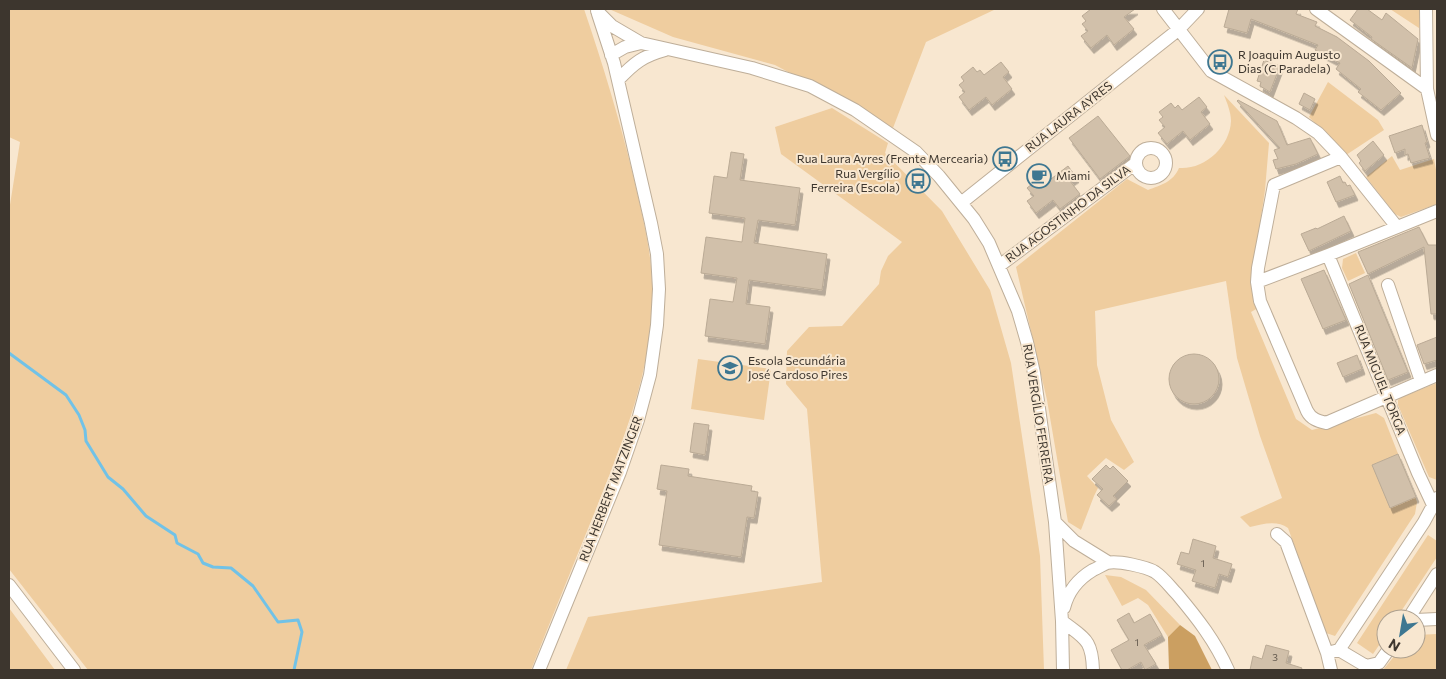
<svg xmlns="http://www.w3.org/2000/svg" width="1446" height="679" viewBox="0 0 1446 679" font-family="Commissioner,sans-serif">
	<defs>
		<filter id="shadow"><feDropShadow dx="3" dy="5.5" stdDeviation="0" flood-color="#0004"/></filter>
	</defs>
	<rect width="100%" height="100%" fill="#f8e7d0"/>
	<path fill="#efcd9f" d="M9 9H584C603 65 620 121 634 179 642 214 651 248 652 283 655 364 625 436 596 509 574 563 552 617 531 670H88L9 569V211L20 142 9 137Z
		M609 9H996L926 42 893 128 775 65 673 37Z
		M1390 9H1420L1419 28Z
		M1328 82 1378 120 1384 130 1346 155 1309 117Z
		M1224 95 1269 143 1265 190 1254 264 1258 308 1251 312 1296 419 1312 430 1376 413 1384 418 1417 502 1415 514 1335 636 1326 633 1288 528C1277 520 1263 524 1250 527L1240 517 1282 498 1260 436 1237 358 1226 281 1095 311 1097 365 1111 420 1134 462 1124 470 1106 458 1087 476 1098 488 1094 496 1081 530 1068 522 1047 400 1016 267 1127 179 1148 190C1161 185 1173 182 1179 168 1204 170 1230 147 1231 121 1231 112 1227 103 1224 95Z
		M832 108 888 143 885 153 942 211 990 290 1011 363 1040 556 1044 670H566L588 617 822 582 807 409 786 384 787 351 809 327 842 326 879 284 881 271 888 256 902 242 781 154 775 127Z
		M1392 156 1400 170 1434 159 1437 175V204L1401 217 1395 214 1366 177Z
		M1356 253 1365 273 1348 281 1342 268 1343 259Z
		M698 359 771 369 764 420 691 409Z
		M1437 383V480L1429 477 1398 405V400L1402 397Z
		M1428 535 1437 541V557L1396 619H1386V635L1373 654 1357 643Z
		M1105 575 1121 577 1146 590 1180 625 1168 637 1148 605 1138 598 1122 606Z
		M9 608 55 670H9Z
		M1437 634V670H1383L1400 649H1416V635Z"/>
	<path fill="#cb9f61" d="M1180 625 1195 636 1212 670H1169L1168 637Z"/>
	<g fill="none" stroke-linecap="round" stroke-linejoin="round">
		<path stroke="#71c2e7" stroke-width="3" d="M9 353 66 395 79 415 85 430 86 441 108 477 123 489 146 516 175 535 177 543 198 554 203 563 213 567 231 568 253 586 278 622 298 620 302 632 294 670"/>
	</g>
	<path fill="#d1c0aa" stroke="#baaa95" filter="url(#shadow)" d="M1091 9H1135L1124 17 1134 29 1114 45 1107 35 1091 48 1081 36 1088 31 1082 24 1086 21 1082 16Z
		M1229 9H1298L1296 14 1317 22 1315 26 1337 37 1369 61 1401 93 1381 110 1358 92 1361 89 1336 69 1340 63 1315 50 1318 45 1251 19 1247 33 1224 27Z
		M1358 9H1367L1382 20 1386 13 1418 39 1412 68 1371 39 1372 37 1350 20Z
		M1264 60 1280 66 1270 92 1260 86 1261 82 1257 81Z
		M1001 62 1009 72 1003 77 1012 89 992 105 986 97 969 110 959 97 965 92 959 85 964 81 961 77 973 67 977 72 980 70 984 75Z
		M1304 93 1315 99 1310 110 1299 104Z
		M1199 97 1207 107 1201 112 1210 124 1190 140 1183 131 1167 144 1158 133 1165 127 1159 120 1163 117 1159 112 1171 103 1175 108 1178 105 1182 110Z
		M1238 100 1277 121 1287 145 1310 138 1318 154 1296 164 1276 169 1273 160 1278 159 1274 150 1280 148 1237 101Z
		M1098 116 1130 156 1100 179 1069 138Z
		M1422 125 1427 142 1425 143 1430 158 1411 163 1408 154 1405 155V149L1395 153 1389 136Z
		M1373 141 1384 155 1365 171 1359 163 1361 161 1357 155Z
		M731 152 744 154 740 180 800 188 795 225 758 220 754 243 827 254 822 290 749 280 746 304 770 307 765 344 705 336 710 299 733 302 737 278 701 273 706 237 742 242 745 218 709 213 714 176 727 178Z
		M1068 166 1076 177 1070 181 1080 194 1060 209 1053 200 1036 213 1027 201 1034 196 1027 188 1032 184 1029 180 1040 172 1043 176 1047 173 1051 179Z
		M1340 176 1343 183 1345 182 1347 186 1350 185 1355 195 1336 202 1327 182Z
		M1344 216 1351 231 1309 251 1301 234 1316 228 1317 229Z
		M1419 227 1428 245H1437V314H1431L1424 247 1368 274 1358 252Z
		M1324 270 1346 320 1323 329 1301 279Z
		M1368 275 1408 372 1388 380 1349 284Z
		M1437 337V360L1424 364 1417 345Z
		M1169 379a25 25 0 1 1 50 0a25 25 0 1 1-50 0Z
		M1357 355 1362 369 1343 377 1337 363Z
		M694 423 709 425 705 455 690 452Z
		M1398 454 1416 497 1390 508 1372 465Z
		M661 465 689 469 688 476 752 486 751 491 758 492 754 518 747 517 741 557 659 545 667 491 657 489Z
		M1106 465 1110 469 1113 466 1128 481 1113 496 1117 499 1109 506 1097 495 1103 489 1092 479Z
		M1193 539 1216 546 1213 558 1232 564 1228 577 1219 574 1215 588 1192 581 1196 570 1177 564 1181 552 1189 554Z
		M1129 613 1134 623 1150 614 1162 635 1144 645 1156 664 1145 670 1141 662 1127 670H1122L1111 650 1129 640 1117 620Z
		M1266 645 1289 651 1286 663 1302 668 1301 670H1250L1253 656 1262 659Z"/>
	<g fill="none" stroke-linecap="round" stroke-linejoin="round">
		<g stroke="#beae99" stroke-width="14">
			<path id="minor" d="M1163 9 1211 71 1296 118 1318 133 1341 157 1397 227
				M1316 9 1427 89
				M1426 9 1427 89 1437 135
				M597 11 612 26 641 43 752 68 810 86 855 110 916 152 939 176 974 219 989 243 1018 311 1027 342 1034 373 1055 522 1062 621 1063 670
				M611 55 625 47 641 43
				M618 80C634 63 643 56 665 50
				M1136 163a15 15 0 1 1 30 0a15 15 0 1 1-30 0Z
				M1341 157 1274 185 1258 268 1257 282 1260 301 1307 411C1311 419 1318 421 1326 423L1437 375
				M961 203 1154 49 1178 30 1198 9
				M1328 255 1418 473 1433 505H1437
				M999 266 1136 163
				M1257 282 1328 255 1437 211
				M1388 285 1421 381
				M1055 522 1074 541 1108 562
				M1277 534 1286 542 1327 653 1331 670
				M9 585 74 670
				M1064 608C1068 591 1078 579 1093 570 1098 568 1102 565 1107 563 1117 560 1147 567 1155 572 1164 578 1170 587 1177 594 1198 619 1215 641 1228 670
				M1408 619 1437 574
				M1416 620 1437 619
				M1062 621C1085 639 1092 639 1093 670
				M1339 650 1366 666 1379 663 1389 649
				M1327 653 1339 650 1424 522 1437 498
				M539 670 620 472 638 420 650 375 657 325 659 289 657 254 651 223 614 63 598 14"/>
		</g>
		<use href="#minor" stroke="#fff" stroke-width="12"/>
	</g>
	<defs>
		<g id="bus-ring" transform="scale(1.25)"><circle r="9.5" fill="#f8e7d0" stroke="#3e7791" stroke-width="1.5"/><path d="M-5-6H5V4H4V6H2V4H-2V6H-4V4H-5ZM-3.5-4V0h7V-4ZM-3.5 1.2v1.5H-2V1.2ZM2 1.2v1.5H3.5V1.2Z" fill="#3e7791"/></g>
		<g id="cafe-ring" transform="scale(1.25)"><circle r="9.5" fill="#f8e7d0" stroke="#3e7791" stroke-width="1.5"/><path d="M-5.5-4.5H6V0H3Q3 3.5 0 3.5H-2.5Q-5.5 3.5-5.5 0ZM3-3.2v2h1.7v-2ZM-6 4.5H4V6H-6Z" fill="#3e7791"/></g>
		<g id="school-ring" transform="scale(1.25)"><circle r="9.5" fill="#f8e7d0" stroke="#3e7791" stroke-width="1.5"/><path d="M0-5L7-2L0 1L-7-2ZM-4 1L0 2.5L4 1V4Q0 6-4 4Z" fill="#3e7791"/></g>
	</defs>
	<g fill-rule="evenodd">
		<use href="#bus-ring" x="1220" y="62"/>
		<use href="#bus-ring" x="1005" y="159"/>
		<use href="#cafe-ring" x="1039" y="176"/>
		<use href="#bus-ring" x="918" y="181"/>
		<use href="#school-ring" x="730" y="368"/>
	</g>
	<g text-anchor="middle" stroke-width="4" stroke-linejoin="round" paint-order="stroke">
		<g font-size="10" fill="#62584d">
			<text x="1203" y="567">1</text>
			<text x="1137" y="646">1</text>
			<text x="1275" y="661">3</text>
		</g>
		<g font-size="12" fill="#3d362e" stroke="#f8e7d0" text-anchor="start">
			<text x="1238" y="59">R Joaquim Augusto<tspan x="1238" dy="14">Dias (C Paradela)</tspan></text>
			<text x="988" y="163" text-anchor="end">Rua Laura Ayres (Frente Mercearia)</text>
			<text x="900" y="178" text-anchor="end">Rua Vergílio<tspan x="900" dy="14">Ferreira (Escola)</tspan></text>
			<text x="1056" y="180">Miami</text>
			<text x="748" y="365">Escola Secundária<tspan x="748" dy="14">José Cardoso Pires</tspan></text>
		</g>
		<g font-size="12" fill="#3d362e" stroke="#f8e7d0">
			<text transform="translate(1069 117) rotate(-38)" y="4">RUA LAURA AYRES</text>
			<text transform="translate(1068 214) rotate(-37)" y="4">RUA AGOSTINHO DA SILVA</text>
			<text transform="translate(1380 380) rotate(68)" y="4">RUA MIGUEL TORGA</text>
			<text transform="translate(1038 414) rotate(81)" y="4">RUA VERGÍLIO FERREIRA</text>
			<text transform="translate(611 489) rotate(-69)" y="4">RUA HERBERT MATZINGER</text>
		</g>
	</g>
	<rect width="1446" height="679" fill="none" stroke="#3d362e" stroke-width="20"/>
	<g transform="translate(1401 634) rotate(211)"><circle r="24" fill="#f8e7d0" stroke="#ada08f"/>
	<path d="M0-4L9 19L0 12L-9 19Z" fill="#3e7791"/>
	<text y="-8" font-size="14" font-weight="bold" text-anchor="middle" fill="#3d362e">N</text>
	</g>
</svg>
